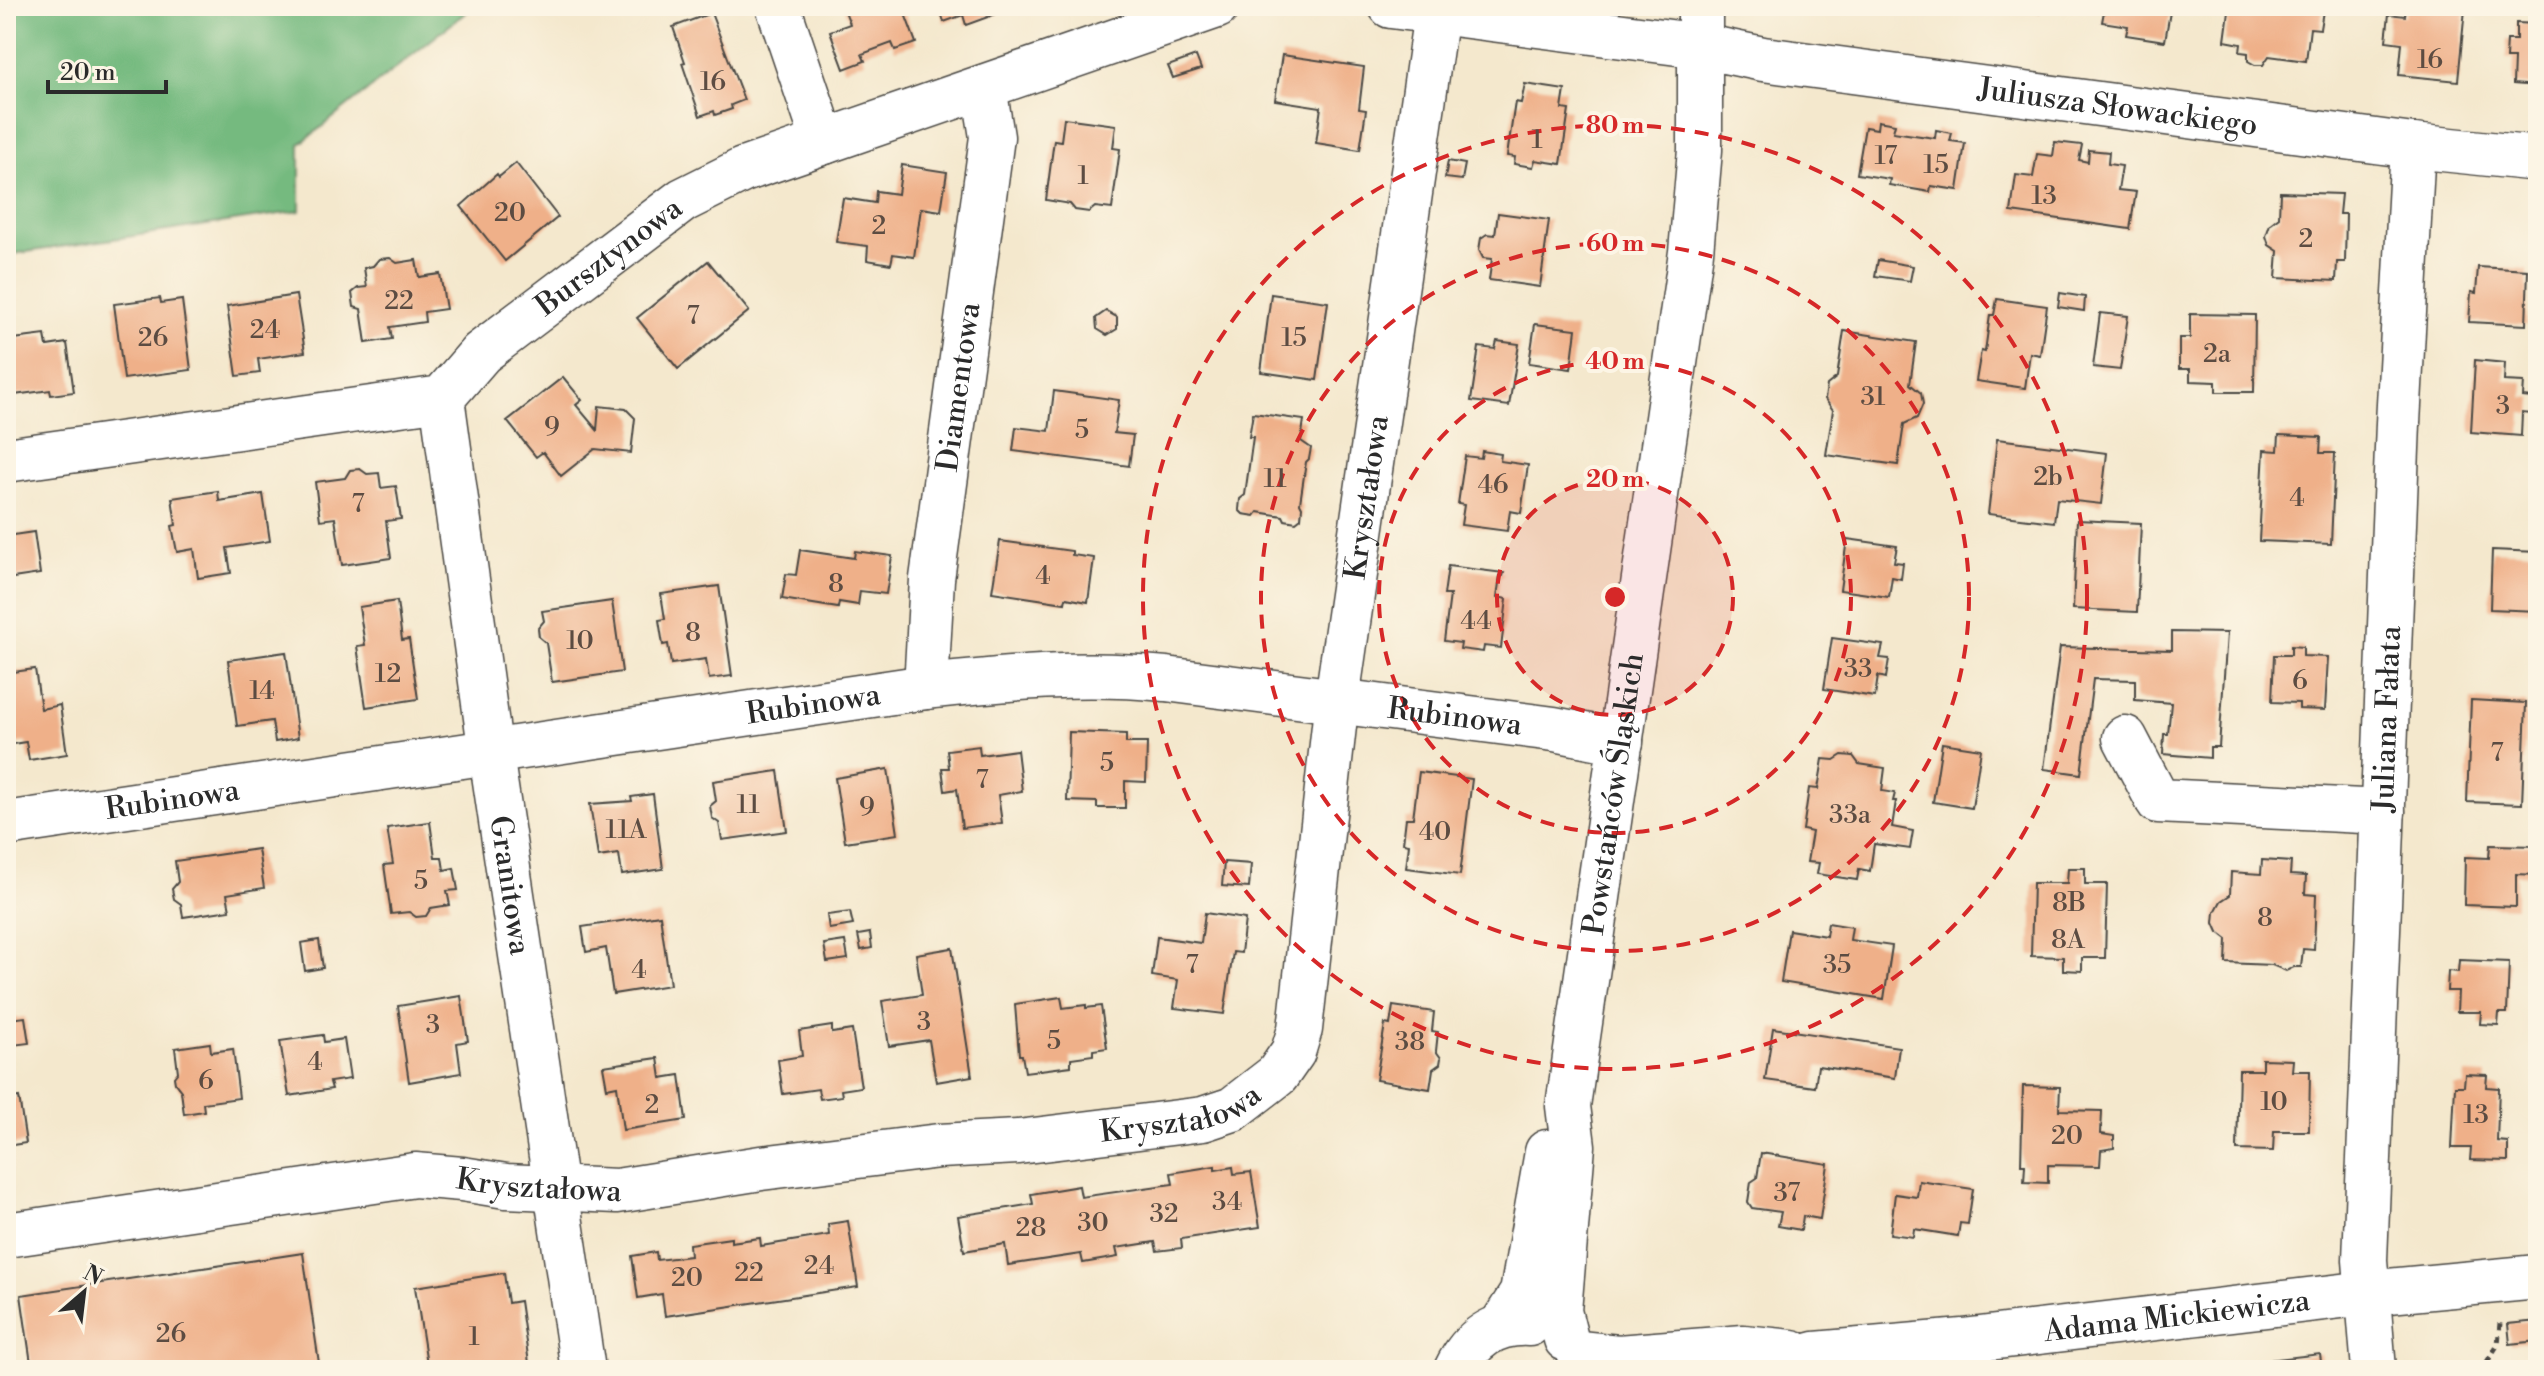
<svg xmlns="http://www.w3.org/2000/svg" width="2544" height="1376" viewBox="0 0 2544 1376" font-family="'Libre Bodoni',serif">
	<rect width="100%" height="100%" fill="#fcf5e5"/>
	<filter id="ink" filterUnits="userSpaceOnUse"><feTurbulence type="fractalNoise" baseFrequency=".0125" numOctaves="2"/><feDisplacementMap in="SourceGraphic" scale="16" xChannelSelector="R" yChannelSelector="G"/><feConvolveMatrix kernelMatrix="1 2 1 2 8 2 1 2 1" color-interpolation-filters="sRGB"/></filter>
	<filter id="wash" filterUnits="userSpaceOnUse"><feTurbulence type="fractalNoise" baseFrequency=".006" numOctaves="4" result="noise"/><feDisplacementMap in="SourceGraphic" scale="32" xChannelSelector="R" yChannelSelector="G"/><feGaussianBlur stdDeviation="1.8" result="paint"/><feColorMatrix in="noise" values="0 0 0 0 0 0 0 0 0 0 0 0 0 0 0 0 0 1.4 0 .05"/><feComposite in="paint" operator="in"/></filter>
	<g filter="url(#wash)">
		<rect width="100%" height="100%" fill="#f4e8cd"/>
		<path fill="#74ba7f" stroke="#507255" stroke-width="2" d="M6 6H474L300 144V211L6 255Z"/>
		<g id="blocks">
			<path fill="#efb089" d="M843 6H902L916 43 895 50 892 43 862 54 865 61 844 69 830 31 850 24Z
				M939 6H1018L966 25 963 15 944 22Z
				M1998 6H2041L2040 13Z
				M2105 6H2171L2165 41 2126 35 2128 26 2102 22Z
				M2246 6H2313L2312 10 2323 11 2320 29 2310 28 2306 61 2269 56 2263 65H2255L2248 61V53L2240 52 2241 44 2225 41 2229 11 2245 13Z
				M2406 6 2465 9 2458 81 2399 75 2402 43 2386 41 2389 14 2405 16Z
				M711 13 744 100 731 105 732 109 715 115 714 111 700 116 682 63 685 62 673 27Z
				M2516 23 2538 24V86L2513 84 2514 58H2506L2507 40H2516Z
				M1282 55 1364 67 1359 109 1366 110 1360 150 1316 143 1321 107 1275 100Z
				M1196 56 1201 69 1173 78 1168 66Z
				M1525 84 1565 90 1562 109 1569 110 1561 164 1535 160 1533 167 1514 164 1515 157 1507 156 1515 102 1521 103Z
				M1064 118 1116 125 1113 148 1120 149 1112 209 1095 207 1089 212 1075 210 1070 204 1046 200 1054 140 1061 141Z
				M1878 121 1895 124 1893 132 1935 138 1936 130 1952 133 1950 141 1965 143 1958 190 1931 186 1930 192 1889 185 1890 179 1857 174 1865 127 1877 129Z
				M2055 142 2082 145 2079 160 2088 162 2089 150 2109 152 2108 164 2122 166 2118 190 2136 192 2130 229 2011 212 2016 175 2033 177 2037 154 2053 156Z
				M1448 161 1465 164 1462 180 1445 178Z
				M516 163 558 217 505 261 461 206 497 174 499 177Z
				M902 165 947 172 941 211 921 208 914 257 893 254 891 264 867 260 868 246 836 242 843 198 875 203 876 191 898 194Z
				M2280 192 2341 194 2339 214H2346L2345 262H2337L2336 281 2276 278 2278 251 2269 245 2266 236 2270 224 2279 217Z
				M1498 213 1549 220 1540 287 1489 280 1492 259 1483 258 1479 250 1481 238 1487 234 1495 235Z
				M390 258 397 263 416 260 419 277 440 274 446 309 424 312 425 322 390 327 392 339 366 343 361 309 354 307 352 293 358 288 367 287 364 268 373 266 379 259Z
				M1878 260 1913 266 1910 281 1875 276Z
				M708 261 749 311 678 369 637 318Z
				M2478 267 2528 270 2526 325 2469 322 2471 292 2476 293Z
				M2060 293 2085 297 2084 311 2058 307Z
				M1271 294 1328 302 1317 380 1261 372Z
				M296 295 305 352 258 359 260 373 237 376 227 306Z
				M160 298 161 303 182 300 191 370 124 379 114 304Z
				M1997 299 2047 306 2040 355 2030 353 2025 388 1976 381 1981 351 1985 352 1990 315H1994Z
				M1106 311 1117 317V329L1107 335 1097 329 1096 318Z
				M2100 313 2128 316 2120 370 2093 367Z
				M2190 314 2255 315 2254 392H2216V382L2190 381V369H2179V338H2190Z
				M1535 324 1576 329 1571 369 1529 363Z
				M1844 331 1916 342 1910 384 1921 393 1923 404 1917 418 1904 424 1898 465 1826 455 1833 410 1825 399 1827 385 1837 377Z
				M45 335 47 346 67 343 74 392 51 395 50 390 7 396 6 340Z
				M1497 341 1519 344 1509 406 1471 401 1479 347 1495 349Z
				M2475 360 2505 363 2504 381 2524 382 2523 397 2533 398 2532 414 2522 413 2521 436 2471 432Z
				M563 377 582 400 576 405 597 430 599 406 626 409 635 418 631 453 595 449 561 476 543 452 536 457 507 421Z
				M1054 391 1119 400 1114 433 1133 435 1129 466 1013 451 1016 427 1049 431Z
				M1253 413 1304 420 1301 441 1311 448 1309 459 1306 462 1300 503 1302 507 1301 518 1296 522 1285 520 1283 516 1258 512 1255 516 1243 514 1239 510 1240 499 1245 495 1253 437H1249Z
				M2279 435 2321 437 2320 453H2335L2331 544 2259 541 2264 450 2278 451Z
				M1997 439 2107 453 2101 504 2057 499 2054 522 1988 514Z
				M1482 451 1501 454 1500 461 1528 465 1521 513 1510 511 1507 531 1461 525 1464 505 1458 504 1465 456 1481 458Z
				M360 469 367 474 379 473 381 488 396 486 401 519 386 521 391 558 342 565 335 518 320 520 315 482 345 478 350 470Z
				M218 491 219 501 263 494 270 541 227 548 231 573 198 578 194 549 177 552 172 526 176 525 172 498Z
				M2077 520 2141 523 2137 612 2073 609Z
				M34 532 40 574 6 579V536Z
				M1847 539 1897 546 1894 562 1903 563 1901 579 1892 577 1889 597 1840 590Z
				M1000 541 1072 551V555L1094 558 1088 602 1066 598 1065 603 992 592Z
				M800 550 854 558 855 551 892 556 886 594 860 591 858 605 839 602 838 608 782 599 786 574 796 575Z
				M2492 550 2538 552V611L2490 609Z
				M1448 566 1504 573 1503 576H1500L1497 597 1507 599 1501 648 1484 646 1483 652 1460 649 1461 643 1444 641 1450 595H1444Z
				M719 586 732 676 709 679 706 659 671 664 668 644 663 645 659 620 665 619 661 594Z
				M397 601 402 640 409 639 418 699 366 707 357 646 365 645 359 607Z
				M612 601 622 672 552 682 546 643 539 637 538 628 544 621 542 611Z
				M2172 632 2227 633 2219 747H2210V758L2163 754 2164 734H2168L2171 703 2135 700V680L2093 679 2081 774 2044 769 2060 647 2172 650Z
				M1832 638 1883 645 1880 658 1889 659 1886 678 1878 676 1875 697 1824 689Z
				M2291 646 2303 647V656L2328 657 2325 710 2299 709V703L2272 702 2274 655H2291Z
				M286 652 298 738 275 742 272 721 237 726 228 660Z
				M35 669 41 709 60 705 67 754 29 760 26 742 6 745V673Z
				M2471 700 2526 703 2522 804 2467 802Z
				M1069 732 1126 734V743H1147L1146 782 1125 781V808H1097V802L1067 801Z
				M1942 743 1981 749 1972 808 1933 802Z
				M979 746 980 755 1017 750 1022 791 998 795 1002 823 962 828 957 789 945 791 942 768H949L947 750Z
				M1842 755 1853 756 1859 764 1885 768 1882 791 1895 793 1893 801H1896L1892 827 1913 831 1910 849 1874 844 1870 871 1859 869 1857 880 1817 874 1819 863 1807 862 1812 832 1803 830 1809 788 1818 789 1823 759 1834 760Z
				M888 769 898 834 845 842 835 778Z
				M778 771 787 831 722 840 719 823 712 818 710 806 716 801 713 781Z
				M1419 772 1472 779 1460 875 1406 868 1409 844 1403 843 1406 818H1413Z
				M653 794 663 869 622 875 619 854 598 857 590 804 632 801 631 797Z
				M430 822 435 857H442L444 870 454 868 458 890 447 891 450 905 431 908 426 916 416 917 409 912 391 914 384 865 393 864 387 828Z
				M2490 845 2538 846V875L2516 874V907L2464 905 2465 857 2489 858Z
				M258 849 264 888 227 894 230 910 183 917 181 904 174 899 172 889 178 882 175 861Z
				M2262 860 2291 862 2290 875 2306 876 2305 894 2316 895 2314 950 2303 949 2301 967H2294L2286 971 2272 965 2226 963 2227 939 2218 932 2214 923 2215 912 2221 901 2230 895 2231 872 2261 874Z
				M1224 862 1251 864 1249 888 1222 886Z
				M2068 868H2085V884H2107L2105 958H2082V971L2063 970V957L2031 956 2033 883H2067Z
				M850 912 853 925 829 929 827 915Z
				M1205 913 1245 919 1241 953 1233 952 1224 1014 1174 1008 1178 980 1152 976 1157 937 1201 943Z
				M660 915 670 985 613 994 606 948 586 952 582 927Z
				M1828 923 1852 927 1850 940 1892 946 1884 999 1781 982 1789 930 1826 936Z
				M870 933 872 948 861 950 858 935Z
				M319 940 323 968 305 971 301 943Z
				M845 941 848 959 827 962 824 944Z
				M952 948 972 1076 936 1082 929 1040 889 1046 882 1001 922 995 916 954Z
				M2459 960 2509 962 2507 1013H2499L2498 1025 2480 1024 2481 1012H2457L2458 991H2447L2448 971 2458 972Z
				M461 996 468 1041 457 1043 461 1073 409 1082 398 1006Z
				M1061 997 1063 1008 1086 1005V1008L1101 1006 1107 1048 1093 1050V1055L1071 1058V1066L1025 1072 1022 1055H1019L1015 1004Z
				M1393 1006 1434 1012 1432 1031 1438 1032 1436 1051 1441 1058 1440 1064 1433 1069 1430 1089 1376 1080 1385 1024 1390 1025Z
				M25 1017 29 1043 13 1045 10 1019Z
				M832 1026V1033L852 1030 861 1087 841 1090 842 1096 820 1099 818 1089 783 1094 778 1060 802 1056 799 1031Z
				M1773 1028 1899 1047 1895 1078 1818 1066 1815 1087 1765 1080Z
				M323 1035 324 1042 344 1039 350 1079 330 1082 332 1089 289 1096 280 1041Z
				M210 1043 211 1052 233 1049 239 1098 203 1103 204 1111 184 1114 181 1091 175 1083 174 1077 178 1072 175 1048Z
				M658 1058 661 1078 680 1075 686 1120 623 1130 617 1086 607 1088 603 1066Z
				M2262 1059 2293 1060 2292 1071H2310L2309 1131H2274L2273 1151 2237 1150 2239 1070H2262Z
				M2465 1074 2487 1075 2486 1087 2499 1088 2497 1141 2508 1142V1161L2470 1160 2471 1148H2452L2455 1086H2464Z
				M2023 1086 2060 1087 2059 1110 2102 1111 2101 1134 2114 1136V1148L2101 1150 2100 1166 2048 1165V1183L2024 1182 2025 1165H2021Z
				M19 1097 26 1143 6 1146V1099Z
				M1761 1153 1828 1164 1820 1219 1803 1216 1801 1230 1778 1226 1781 1212 1752 1208 1748 1202 1751 1182 1757 1178Z
				M1215 1166V1170L1233 1167 1234 1174 1251 1172 1260 1227 1181 1239 1182 1248 1157 1251 1155 1242 1116 1248 1118 1257 1083 1263 1081 1254 1008 1265 1005 1244 964 1251 958 1216 1033 1204 1031 1194 1079 1186 1081 1197 1173 1184 1171 1173Z
				M1919 1181 1973 1189 1968 1224 1960 1223 1958 1236 1914 1229 1913 1237 1890 1234 1895 1194 1917 1197Z
				M848 1221 858 1287 665 1316 662 1294 638 1298 632 1256 656 1252 657 1260 690 1256 689 1244 731 1238V1242L760 1238 761 1246 829 1235 828 1224Z
				M303 1253 320 1370H32L21 1295Z
				M504 1273 508 1303 520 1301 530 1370H428L415 1287Z
				M2538 1321V1341L2510 1344 2508 1324Z
				M2320 1354 2322 1370H2198V1368Z"/>
		</g>
	</g>
	<g filter="url(#ink)">
		<use href="#blocks" fill-opacity="0" stroke="#494743" stroke-width="2"/>
		<g fill="none" stroke-linecap="round" stroke-linejoin="round">
			<g stroke="#494743" stroke-width="47">
				<g id="minor">
					<path d="M778 6 824 142"/>
					<path id="s1" d="M1391 6 1701 46 1763 59 2084 102 2413 146 2538 159"/>
					<path id="s2" d="M442 398 491 754 583 1370"/>
					<path id="s3" d="M6 460 442 398 481 353 683 200 743 170 1217 6"/>
					<path id="s4" d="M926 687 932 579 992 137 984 87"/>
					<path d="M2125 738 2158 801 2383 812"/>
					<path id="s5" d="M6 824 926 687C1010 678 1081 671 1166 679L1554 729 1621 742"/>
					<path id="s6" d="M6 1235 415 1175 462 1179 506 1186 617 1191 761 1168 939 1146 1018 1142 1203 1119 1233 1109 1277 1075 1293 1052 1300 1029 1337 699 1436 13"/>
					<path d="M1501 1326 1522 1293 1547 1152"/>
					<path id="s7" d="M1566 1339 1559 1311 1573 1146 1568 1106 1691 252 1700 150V6"/>
					<path d="M1579 1353 1618 1357 1744 1347 1792 1352"/>
					<path d="M1456 1370C1471 1339 1494 1322 1529 1324"/>
					<path id="s8" d="M1755 1370 1815 1354 1963 1341 2367 1293 2538 1277"/>
					<path id="s9" d="M2374 1370 2365 1260 2398 423 2413 146"/>
				</g>
			</g>
			<path stroke="#494743" stroke-width="5" stroke-dasharray="6 6" stroke-linecap="butt" d="M2487 1362 2498 1344 2500 1323"/>
			<use href="#minor" stroke="#fff" stroke-width="44"/>
		</g>
	</g>
	<circle cx="1615" cy="597" r="118" fill="#d62828" fill-opacity=".12"/>
	<g fill="none" stroke="#d62828" stroke-width="4" stroke-dasharray="14 10">
		<circle cx="1615" cy="597" r="118"/>
		<circle cx="1615" cy="597" r="236"/>
		<circle cx="1615" cy="597" r="354"/>
		<circle cx="1615" cy="597" r="472"/>
	</g>
	<g text-anchor="middle" stroke-width="8" stroke-linejoin="round" paint-order="stroke">
		<g font-size="26" fill="#5c4c42">
			<text x="2430" y="68">16</text>
			<text x="713" y="90">16</text>
			<text x="1537" y="148">1</text>
			<text x="1886" y="164">17</text>
			<text x="1936" y="173">15</text>
			<text x="1083" y="184">1</text>
			<text x="2044" y="204">13</text>
			<text x="510" y="221">20</text>
			<text x="879" y="234">2</text>
			<text x="2306" y="247">2</text>
			<text x="399" y="309">22</text>
			<text x="693" y="324">7</text>
			<text x="265" y="338">24</text>
			<text x="153" y="346">26</text>
			<text x="1294" y="346">15</text>
			<text x="2217" y="362">2a</text>
			<text x="1873" y="405">31</text>
			<text x="2503" y="414">3</text>
			<text x="552" y="435">9</text>
			<text x="1082" y="438">5</text>
			<text x="2048" y="485">2b</text>
			<text x="1275" y="487">11</text>
			<text x="1493" y="493">46</text>
			<text x="2297" y="506">4</text>
			<text x="358" y="512">7</text>
			<text x="1043" y="584">4</text>
			<text x="836" y="592">8</text>
			<text x="1476" y="629">44</text>
			<text x="693" y="641">8</text>
			<text x="580" y="649">10</text>
			<text x="1858" y="677">33</text>
			<text x="388" y="682">12</text>
			<text x="2300" y="689">6</text>
			<text x="262" y="699">14</text>
			<text x="2497" y="761">7</text>
			<text x="1107" y="771">5</text>
			<text x="982" y="788">7</text>
			<text x="748" y="813">11</text>
			<text x="867" y="815">9</text>
			<text x="1850" y="823">33a</text>
			<text x="626" y="838">11A</text>
			<text x="1435" y="840">40</text>
			<text x="421" y="889">5</text>
			<text x="2069" y="911">8B</text>
			<text x="2265" y="926">8</text>
			<text x="2068" y="948">8A</text>
			<text x="1192" y="973">7</text>
			<text x="1837" y="973">35</text>
			<text x="639" y="978">4</text>
			<text x="924" y="1030">3</text>
			<text x="433" y="1033">3</text>
			<text x="1054" y="1049">5</text>
			<text x="1410" y="1050">38</text>
			<text x="315" y="1070">4</text>
			<text x="206" y="1089">6</text>
			<text x="2274" y="1110">10</text>
			<text x="652" y="1113">2</text>
			<text x="2476" y="1123">13</text>
			<text x="2067" y="1144">20</text>
			<text x="1787" y="1201">37</text>
			<text x="1227" y="1210">34</text>
			<text x="1164" y="1222">32</text>
			<text x="1093" y="1231">30</text>
			<text x="1031" y="1236">28</text>
			<text x="819" y="1274">24</text>
			<text x="749" y="1281">22</text>
			<text x="687" y="1286">20</text>
			<text x="171" y="1342">26</text>
			<text x="474" y="1345">1</text>
		</g>
		<g font-size="30" fill="#2b2b2b" stroke="#fcf5e5">
			<text dy="10" stroke="none"><textPath href="#s1" startOffset="734">Juliusza Słowackiego</textPath></text>
			<text dy="10" stroke="none"><textPath href="#s3" startOffset="660">Bursztynowa</textPath></text>
			<text dy="10" stroke="none"><textPath href="#s4" startOffset="302">Diamentowa</textPath></text>
			<text dy="10" stroke="none"><textPath href="#s6" startOffset="1882">Kryształowa</textPath></text>
			<text dy="10" stroke="none"><textPath href="#s5" startOffset="816">Rubinowa</textPath></text>
			<text dy="10" stroke="none"><textPath href="#s5" startOffset="1462">Rubinowa</textPath></text>
			<text dy="10" stroke="none"><textPath href="#s9" startOffset="652">Juliana Fałata</textPath></text>
			<text dy="10" stroke="none"><textPath href="#s7" startOffset="550">Powstańców Śląskich</textPath></text>
			<text dy="10" stroke="none"><textPath href="#s5" startOffset="168">Rubinowa</textPath></text>
			<text dy="10" stroke="none"><textPath href="#s2" startOffset="492">Granitowa</textPath></text>
			<text dy="10" stroke="none"><textPath href="#s6" startOffset="1186">Kryształowa</textPath></text>
			<text dy="10" stroke="none"><textPath href="#s6" startOffset="538">Kryształowa</textPath></text>
			<text dy="10" stroke="none"><textPath href="#s8" startOffset="426">Adama Mickiewicza</textPath></text>
		</g>
	</g>
	<circle cx="1615" cy="597" r="12" fill="#d62828" stroke="#fcf5e5" stroke-width="4"/>
	<g font-size="24" text-anchor="middle" font-weight="bold" fill="#d62828" stroke="#fcf5e5" stroke-width="8" stroke-linejoin="round" paint-order="stroke">
		<text x="1615" y="133">80 m</text>
		<text x="1615" y="251">60 m</text>
		<text x="1615" y="369">40 m</text>
		<text x="1615" y="487">20 m</text>
	</g>
	<rect width="2544" height="1376" fill="none" stroke="#fcf5e5" stroke-width="32"/>
	<g transform="translate(84 1292) rotate(28)" stroke="#fcf5e5" stroke-width="6" paint-order="stroke">
	<path d="M0-6L14 30L0 20L-14 30Z" fill="#2b2b2b"/>
	<text y="-12" font-size="22" font-weight="bold" text-anchor="middle" fill="#2b2b2b">N</text>
	</g>
	<path d="M48 80v12h118v-12" fill="none" stroke="#2b2b2b" stroke-width="4"/>
	<text x="60" y="80" font-size="24" fill="#2b2b2b" stroke="#fcf5e5" stroke-width="6" paint-order="stroke">20 m</text>
</svg>
